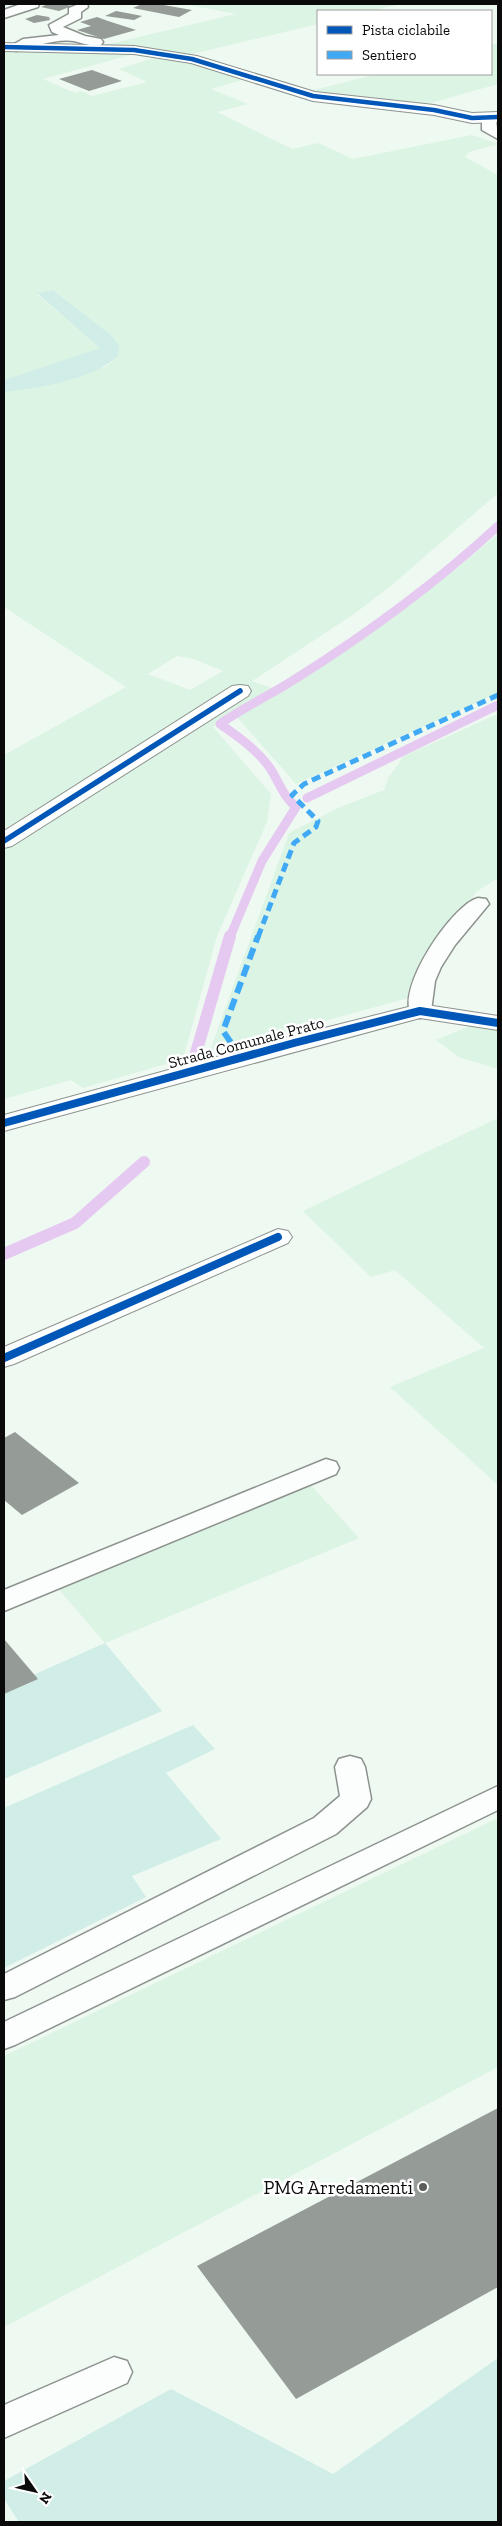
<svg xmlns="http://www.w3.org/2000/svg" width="502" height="2526" viewBox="0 0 502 2526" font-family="'Zilla Slab',serif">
	<rect width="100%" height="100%" fill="#eef9f1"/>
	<path fill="#dcf4e3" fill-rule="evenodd" d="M183 4H402L370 11H318V24L192 54 105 45 236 14Z
		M498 43V84L424 105 310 91 377 74H491V45Z
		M4 49 141 52 43 79 75 93 81 91 92 96 147 82 119 69 160 56 249 78 211 89 248 104 217 112 292 149 318 143 353 159 472 135 498 144 469 152 465 157 498 175V493L393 584 354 614 252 681 274 689 213 727 271 794 267 822 217 936 183 1059 83 1088 71 1080 4 1099V755L126 687 4 607V392L67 379 107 366 118 356 119 346 112 336 53 290 37 294 101 348 4 380ZM177 656 194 659 223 671 190 690 148 674Z
		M498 534V693L296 784 236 716 288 686 349 646 456 569Z
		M498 714V878L476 892 408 998 209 1053 289 833 336 809 384 790 388 778 404 756Z
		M475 1024 498 1029V1069L459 1057 436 1040Z
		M498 1118V1485L390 1387 484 1348 395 1270 371 1277 303 1211Z
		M307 1481 359 1538 105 1643 55 1585Z
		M498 1818V2067L4 2327V2056Z"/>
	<path fill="#d0ede7" d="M53 290 112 336 119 346 118 356C92 380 38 388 4 392V380L100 348 37 293Z
		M105 1643 162 1711 4 1779V1688Z
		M193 1725 215 1749 166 1773 221 1839 132 1876 146 1897 4 1968V1808Z
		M498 2358V2522H19L4 2499V2481L171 2389 333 2474Z"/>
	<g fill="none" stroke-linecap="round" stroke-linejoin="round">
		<path stroke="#e6c9f0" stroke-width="9" d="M307 798 498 705
			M230 937 262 861 296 807C283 796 279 782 270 768 257 750 239 737 220 724 243 708 268 696 292 681 364 636 435 584 498 526"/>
		<path stroke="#e6c9f0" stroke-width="12" d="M196 1053 230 936
			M4 1254 75 1223 144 1162"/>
	</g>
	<path fill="#959b96" d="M48 4H63L72 6 59 11 41 7Z
		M142 4H158L192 10 179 17 133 8Z
		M116 11 132 14 142 16 134 20 105 16Z
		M37 15 49 17 50 20 34 23 25 19Z
		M97 17 108 21 136 30 104 39 77 30 91 26 80 22Z
		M92 70 122 81 89 91 59 79Z
		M15 1432 79 1483 22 1515 4 1500V1438Z
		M4 1639 38 1679 4 1694Z
		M498 2108V2287L296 2399 197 2266Z"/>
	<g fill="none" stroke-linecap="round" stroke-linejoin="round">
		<g stroke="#8d928e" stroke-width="3">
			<path id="service" d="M21 4H39L38 7 4 18V10Z
				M79 4H87L88 7 81 12V18L63 27 85 36 101 39 103 42 101 45C91 47 83 43 74 41 58 38 31 47 16 51L9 47 23 39 59 35 52 32 49 25 69 14V8Z
				M489 114 496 118 498 139 482 130V118Z
				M478 898 486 899 489 904 455 945 441 967 435 981 431 1011 428 1016 420 1018 412 1016C394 990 453 904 478 898Z
				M326 1459 336 1462 339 1468 336 1474 4 1611V1590Z
				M350 1756 361 1759 365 1767 371 1799 367 1807 336 1834 15 1997 4 2000V1974L314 1818 340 1796 335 1767 339 1759Z
				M498 1786V1810L15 2045 4 2049V2022Z
				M114 2357 127 2361 132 2372 127 2383 4 2438V2405Z"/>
		</g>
		<g stroke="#8d928e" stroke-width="2">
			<path id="minor" d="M4 43 134 46 197 56 315 92 434 105 472 113 498 112V122L472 123 434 115 313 101 191 63 134 54 4 51Z
				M240 685 248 686 251 691 248 696 12 846 4 848V831L232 686Z
				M420 1004 498 1016V1030L420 1018 4 1131V1115L285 1038Z
				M278 1229 288 1231 292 1237 288 1243 14 1364 4 1367V1347Z"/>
		</g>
		<use href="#service" fill="#fcfefd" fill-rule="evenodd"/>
		<use href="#minor" fill="#fcfefd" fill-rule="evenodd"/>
		<path stroke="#3fa9f5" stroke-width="5" stroke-dasharray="9 5" stroke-linecap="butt" d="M258 937 294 843 316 827 318 821 292 795 304 784 498 695"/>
		<path stroke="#3fa9f5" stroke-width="6" stroke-dasharray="12 6" stroke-linecap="butt" d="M241 1057 223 1031 258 936"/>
		<g stroke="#fff" stroke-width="6">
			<path id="cycleway-far2" d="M4 47 134 50 192 59 313 96 434 110 472 118 498 117"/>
		</g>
		<g stroke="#fff" stroke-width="8">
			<path id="cycleway-far1" d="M4 841 240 691"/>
		</g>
		<g stroke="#fff" stroke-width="11">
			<path id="cycleway" d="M4 1123 294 1043 420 1011 498 1023
				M4 1358 278 1237"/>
		</g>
		<use href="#cycleway-far2" stroke="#0057b8" stroke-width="4.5"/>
		<use href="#cycleway-far1" stroke="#0057b8" stroke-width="5.5"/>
		<use href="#cycleway" stroke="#0057b8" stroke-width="8"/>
	</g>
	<circle fill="#5a5e5b" stroke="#fff" stroke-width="2" cx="423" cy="2187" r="5"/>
	<g text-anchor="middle" stroke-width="5" stroke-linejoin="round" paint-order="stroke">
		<g font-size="16" fill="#0a0a0a" stroke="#fff">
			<text transform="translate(246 1042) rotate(-15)" y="6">Strada Comunale Prato</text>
		</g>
		<g font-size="19" fill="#0a0a0a" stroke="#fff" text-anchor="end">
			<text x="413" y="2194">PMG Arredamenti</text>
		</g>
	</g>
	<rect width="502" height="2526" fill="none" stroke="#0a0a0a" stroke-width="10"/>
	<rect x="317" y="10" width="175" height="65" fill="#ffffff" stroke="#9d9d9d"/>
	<rect x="327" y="26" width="25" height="8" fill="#0057b8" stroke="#9d9d9d"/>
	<text x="362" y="35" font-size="15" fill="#0a0a0a">Pista ciclabile</text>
	<rect x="327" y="51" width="25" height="8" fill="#3fa9f5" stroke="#9d9d9d"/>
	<text x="362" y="60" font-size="15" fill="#0a0a0a">Sentiero</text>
	<g transform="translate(35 2491) rotate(124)" stroke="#ffffff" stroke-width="4" paint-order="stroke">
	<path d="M0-4L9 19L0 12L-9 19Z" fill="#0a0a0a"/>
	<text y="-8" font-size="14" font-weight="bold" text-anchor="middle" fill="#0a0a0a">N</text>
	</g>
</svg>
